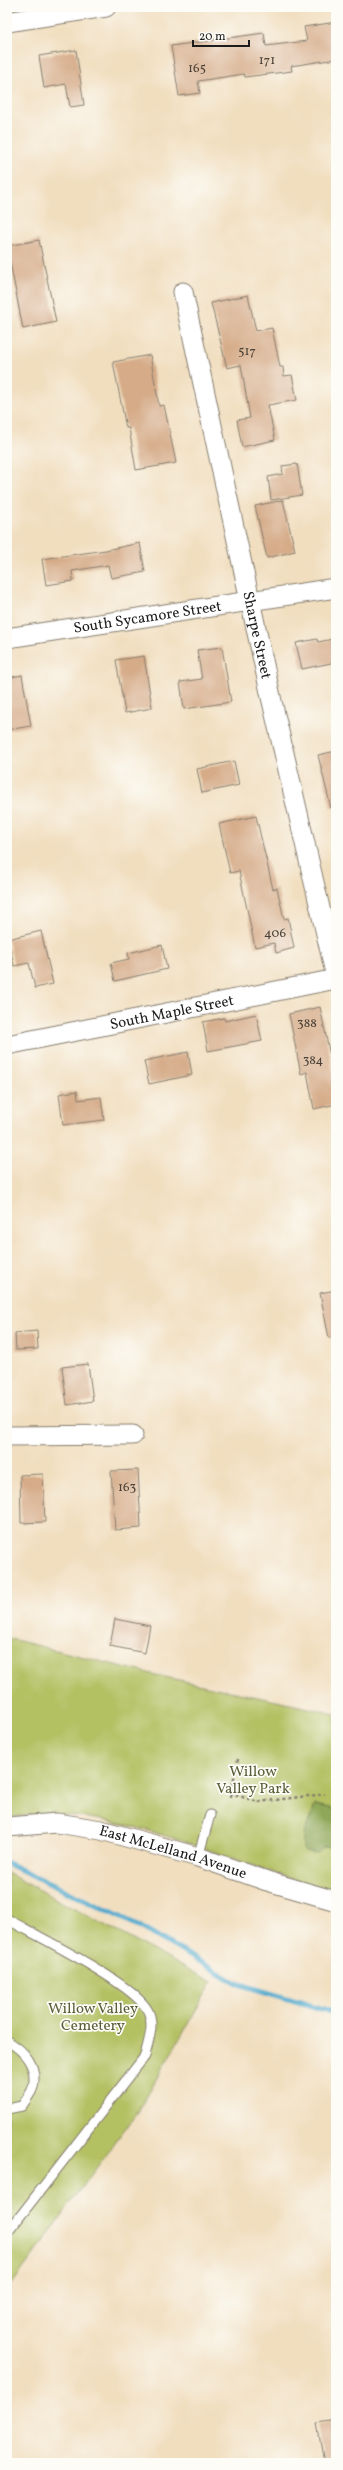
<svg xmlns="http://www.w3.org/2000/svg" width="343" height="2470" viewBox="0 0 343 2470" font-family="Vollkorn,serif">
	<rect width="100%" height="100%" fill="#fdfcf7"/>
	<filter id="ink" filterUnits="userSpaceOnUse"><feTurbulence type="fractalNoise" baseFrequency=".025" numOctaves="2"/><feDisplacementMap in="SourceGraphic" scale="8" xChannelSelector="R" yChannelSelector="G"/><feConvolveMatrix kernelMatrix="1 2 1 2 8 2 1 2 1" color-interpolation-filters="sRGB"/></filter>
	<filter id="wash" filterUnits="userSpaceOnUse"><feTurbulence type="fractalNoise" baseFrequency=".012" numOctaves="4" result="noise"/><feDisplacementMap in="SourceGraphic" scale="16" xChannelSelector="R" yChannelSelector="G"/><feGaussianBlur stdDeviation="0.9" result="paint"/><feColorMatrix in="noise" values="0 0 0 0 0 0 0 0 0 0 0 0 0 0 0 0 0 1.4 0 .05"/><feComposite in="paint" operator="in"/></filter>
	<g filter="url(#wash)">
		<rect width="100%" height="100%" fill="#f1debf"/>
		<path fill="#b4c163" stroke="#686e40" d="M7 1638 156 1675 336 1714V1892C234 1866 113 1799 7 1818Z
			M7 1873 212 1982 139 2109 7 2291Z"/>
		<path fill="#8fa759" stroke="#56623a" d="M315 1805 336 1809V1847H324L318 1853 304 1851V1834Z"/>
		<g fill="none" stroke-linecap="round" stroke-linejoin="round">
			<path stroke="#4ea7cb" stroke-width="5.5" d="M7 1863 139 1926 236 1983 336 2013"/>
		</g>
		<g id="blocks">
			<path fill="#d5ab88" d="M336 22V59L291 66 292 71 245 77 244 74 198 81 200 93 179 96 171 46 264 33 266 46 307 41 304 27Z
				M76 50 84 105 70 107 66 84 44 88 39 56Z
				M39 240 56 322 23 329 7 246Z
				M248 295 256 331 272 328 280 367H283L284 376 292 375 297 400 268 405 275 440 242 447 237 420 250 418 241 365 227 368 211 303Z
				M150 355 159 406 164 405 176 463 136 470 129 428H126L113 362Z
				M297 464 302 495 271 500 268 477 283 474 282 466Z
				M283 500 295 551 267 558 255 506Z
				M140 543 145 572 111 578 108 565 72 571 73 581 46 585 42 559 106 550Z
				M317 639 318 642 333 639 336 662 302 669 296 643Z
				M222 647 231 702 184 709 180 682 202 679 197 650Z
				M144 656 152 708 125 713 116 660Z
				M22 675 31 726 7 730V678Z
				M336 751V807L331 808 318 755Z
				M234 761 239 785 202 793 197 769Z
				M256 816 273 889 277 888 284 919 288 918 294 948 276 953 274 943 255 947 239 871 230 873 219 824Z
				M41 931 53 984 35 988 29 963 14 966 8 939Z
				M162 945 167 969 115 981 111 963 129 959 128 953Z
				M320 1007 336 1085V1104L314 1109 307 1072 301 1074 289 1014Z
				M256 1014 262 1041 208 1051 203 1022 224 1018 225 1021Z
				M188 1052 192 1075 149 1084 144 1061Z
				M77 1091 78 1100 101 1097 104 1120 63 1125 59 1094Z
				M336 1290V1337L329 1338 320 1293Z
				M37 1331 38 1349 16 1350 15 1333Z
				M88 1364 93 1401 67 1405 62 1367Z
				M138 1470 141 1528 115 1530 111 1471Z
				M43 1474 45 1522 21 1523 20 1475Z
				M115 1619 150 1626 145 1653 110 1646Z
				M336 2420V2463H324L317 2423Z"/>
		</g>
	</g>
	<g filter="url(#ink)">
		<use href="#blocks" fill-opacity="0" stroke="#867d6e" stroke-width="1"/>
		<g fill="none" stroke-linecap="round" stroke-linejoin="round">
			<g stroke="#867d6e" stroke-width="11">
				<path id="service" d="M198 1857 210 1815
					M7 1919C37 1936 135 1984 148 2011 155 2025 148 2042 145 2056L7 2233
					M7 2041C24 2050 38 2066 33 2087 32 2093 25 2100 22 2106L7 2109"/>
			</g>
			<g stroke="#867d6e" stroke-width="21">
				<g id="minor">
					<path d="M7 22 106 7"/>
					<path id="s1" d="M183 292 271 697 336 977"/>
					<path id="s2" d="M7 638 336 588"/>
					<path id="s3" d="M7 1045 336 979"/>
					<path d="M7 1436 133 1435"/>
					<path id="s4" d="M7 1827 57 1823 101 1830 198 1857 267 1881 336 1901"/>
				</g>
			</g>
			<path stroke="#867d6e" stroke-width="2.5" stroke-dasharray="3 3" stroke-linecap="butt" d="M230 1793 258 1802 325 1794
				M230 1797 238 1759"/>
			<use href="#service" stroke="#fff" stroke-width="9"/>
			<use href="#minor" stroke="#fff" stroke-width="19"/>
		</g>
	</g>
	<g text-anchor="middle" stroke-width="3.5" stroke-linejoin="round" paint-order="stroke">
		<g font-size="13" fill="#4a4037">
			<text x="267" y="64">171</text>
			<text x="197" y="72">165</text>
			<text x="247" y="355">517</text>
			<text x="275" y="937">406</text>
			<text x="307" y="1027">388</text>
			<text x="313" y="1064">384</text>
			<text x="127" y="1491">163</text>
		</g>
		<g font-size="15" fill="#1c1c1c" stroke="#fdfcf7">
			<text dy="5" stroke="none"><textPath href="#s2" startOffset="142">South Sycamore Street</textPath></text>
			<text dy="5" stroke="none"><textPath href="#s1" startOffset="351">Sharpe Street</textPath></text>
			<text dy="5" stroke="none"><textPath href="#s3" startOffset="168">South Maple Street</textPath></text>
			<text dy="5" stroke="none"><textPath href="#s4" startOffset="170">East McLelland Avenue</textPath></text>
		</g>
		<g font-size="15" fill="#595e38" stroke="#fdfcf7">
			<text x="253" y="1776">Willow<tspan x="253" dy="17">Valley Park</tspan></text>
			<text x="93" y="2013">Willow Valley<tspan x="93" dy="17">Cemetery</tspan></text>
		</g>
	</g>
	<rect width="343" height="2470" fill="none" stroke="#fdfcf7" stroke-width="24"/>
	<path d="M193 40v6h56v-6" fill="none" stroke="#1c1c1c" stroke-width="2"/>
	<text x="199" y="40" font-size="12" fill="#1c1c1c" stroke="#fdfcf7" stroke-width="3" paint-order="stroke">20 m</text>
</svg>
